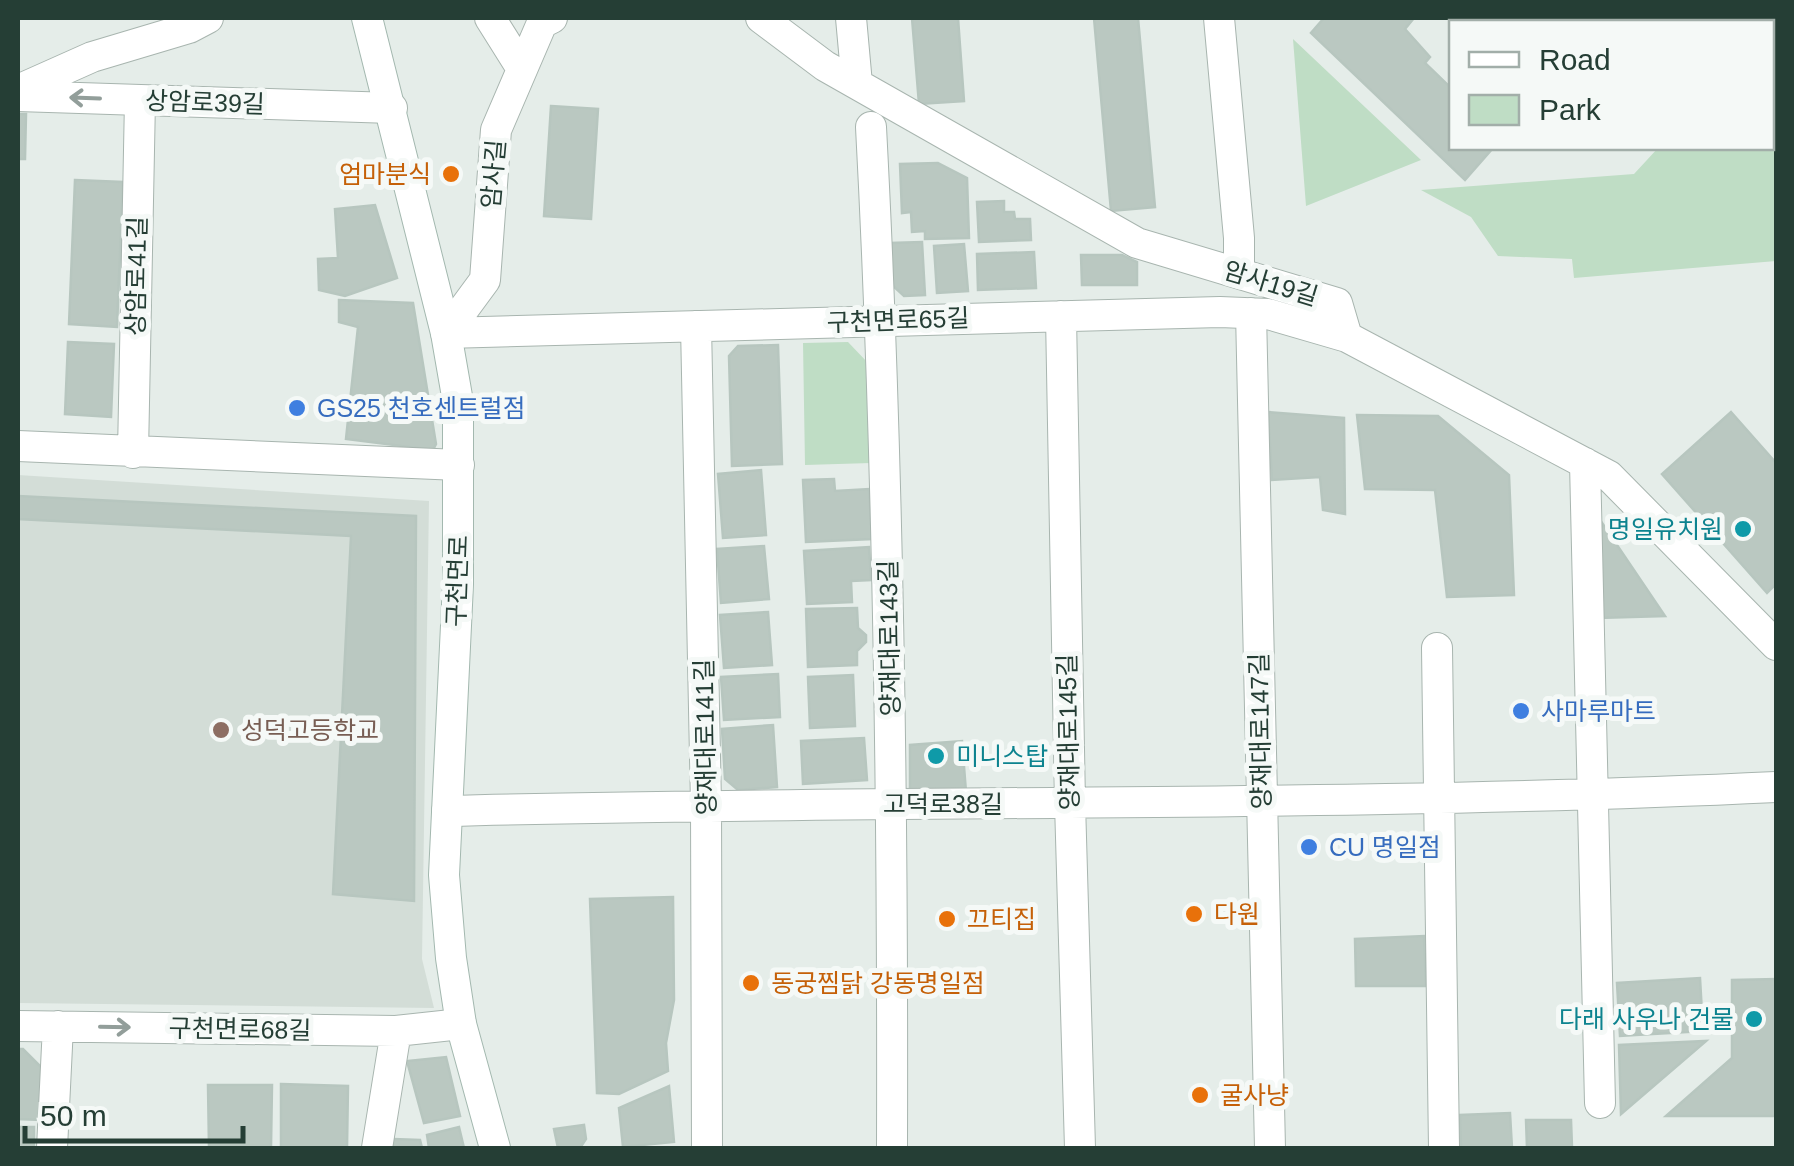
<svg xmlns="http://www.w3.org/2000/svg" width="1794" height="1166" viewBox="0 0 1794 1166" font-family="Helvetica,'Noto Sans KR',sans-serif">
	<rect width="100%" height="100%" fill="#e5ede9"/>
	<path fill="#d3ddd7" d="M18 475 429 501 422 959 434 1008 18 1003Z"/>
	<path fill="#bfddc5" d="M1775 18 1776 261 1574 278 1572 259 1498 256 1471 217 1421 190 1634 174 1658 148H1772L1771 22Z
		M1293 39 1421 160 1306 206Z
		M848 342 869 364 871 463 805 465 803 343Z"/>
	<path fill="#bac8c1" stroke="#b7c6bf" stroke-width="2.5" d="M912 18H958L964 101 919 104Z
		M1094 18H1138L1155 207 1111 211Z
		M1324 18H1414L1405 29 1430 57 1425 63 1452 89V148H1493L1465 180 1311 33Z
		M1641 18H1723L1718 22H1637Z
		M551 106 598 109 591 219 544 216Z
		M18 114H26L25 159H18Z
		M938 163 967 178 969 238 925 239V231L912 232 911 212 902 213 900 164Z
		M75 180 123 182 117 327 69 324Z
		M1004 201V212H1014L1015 219H1030L1031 240 979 242 977 202Z
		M375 205 397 278 345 296 319 290 318 259 338 258 335 209Z
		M922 242 925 295 904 296 892 285 890 243Z
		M964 244 968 291 937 293 934 246Z
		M1034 252 1036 288 978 290 977 254Z
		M1081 255H1122L1137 262V285H1082Z
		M339 300 413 303 436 444 433 450 346 439 358 327 339 322Z
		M68 342 114 344 111 417 65 414Z
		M778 345 782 464 732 466 729 356 738 346Z
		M1268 412 1344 418 1345 514 1323 510 1320 477 1272 480Z
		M1731 412 1776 463V584L1767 593 1662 474Z
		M1357 415 1438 416 1509 475 1514 595 1447 597 1435 490 1365 489Z
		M761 470 766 535 723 538 718 474Z
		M834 479 835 491 869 489 872 539 806 542 803 480Z
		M18 496 416 516 414 901 333 894 351 536 18 519Z
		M1596 514 1665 616 1598 618Z
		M764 546 769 599 721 603 717 549Z
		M869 547 871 580 851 581 852 602 807 604 804 551Z
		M857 608 858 628 866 635V642L857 651V665L808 667 806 609Z
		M768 612 772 665 724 668 720 615Z
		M778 674 780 717 724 720 721 677Z
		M853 675 855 726 810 728 808 677Z
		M773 725 777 787 738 790 725 779 722 729Z
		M864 738 867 780 803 784 801 741Z
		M962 741 966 792 910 789V745Z
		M673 897 674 1000 666 1043 668 1071 619 1094 597 1093 590 899Z
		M1424 936 1426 986H1356L1355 939Z
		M1700 978 1703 1031 1620 1036 1617 983Z
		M1776 979V1116H1666L1732 1058V980Z
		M1706 1041 1621 1114 1619 1045Z
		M18 1049H23L41 1067V1120L18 1119Z
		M446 1057 460 1116 424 1123 407 1061Z
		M281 1084 348 1086 347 1148H281Z
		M208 1085H272L271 1148H209Z
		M669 1086 674 1142 623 1147 619 1108Z
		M1510 1113 1512 1148H1461L1460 1115Z
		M1526 1120H1571L1572 1147 1527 1148Z
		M584 1125 586 1139 580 1148H558L554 1129Z
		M18 1127H34V1148H18Z
		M459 1127 464 1148H429L427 1135Z
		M393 1139 420 1140 422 1148H393Z"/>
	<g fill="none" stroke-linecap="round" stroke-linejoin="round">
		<g stroke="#a8b5af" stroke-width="32">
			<path id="minor" d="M490 18 522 69
				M761 18 825 66 1137 243 1337 303 1347 337
				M851 18 857 84
				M1219 18 1239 238V273
				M18 90 92 57 189 28 208 18
				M18 96 392 108
				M871 127C889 467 893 808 892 1148
				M1251 313 1270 1148
				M1061 316 1070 803 1080 1148
				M696 326 706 804 707 1148
				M446 333 1220 312 1268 314 1347 337 1609 476 1776 645
				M446 333 485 280 496 130 542 23 552 18
				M18 446 459 465
				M133 453 140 100
				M1585 463 1600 1103
				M1437 648 1444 1148
				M447 811C890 799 1334 808 1776 787
				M18 1026 396 1031 461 1024
				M52 1148 58 1026
				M377 1148 396 1031"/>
		</g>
		<g stroke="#a3b8af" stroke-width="32">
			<path id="secondary" d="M367 18 446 333 458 402V584L444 875 451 958 461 1024 495 1148"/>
		</g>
		<use href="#minor" stroke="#fff" stroke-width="30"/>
		<use href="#secondary" stroke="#fff" stroke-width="30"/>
	</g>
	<defs><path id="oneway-shaft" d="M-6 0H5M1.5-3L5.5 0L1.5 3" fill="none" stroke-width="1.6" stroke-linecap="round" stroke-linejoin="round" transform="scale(2.5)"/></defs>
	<g stroke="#929e9a">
		<use href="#oneway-shaft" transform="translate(85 98) rotate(-178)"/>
		<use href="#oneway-shaft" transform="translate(115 1027) rotate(1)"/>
	</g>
	<g fill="#e8710a" stroke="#f5f9f7" stroke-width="4">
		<circle cx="451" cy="174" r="10"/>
		<circle cx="1194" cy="914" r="10"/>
		<circle cx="947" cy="919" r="10"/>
		<circle cx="751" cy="983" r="10"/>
		<circle cx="1200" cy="1095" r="10"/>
	</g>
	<g fill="#3f7fe0" stroke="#f5f9f7" stroke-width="4">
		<circle cx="297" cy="408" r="10"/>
		<circle cx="1521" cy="711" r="10"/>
		<circle cx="1309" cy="847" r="10"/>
	</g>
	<g fill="#0f9aa8" stroke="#f5f9f7" stroke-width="4">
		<circle cx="1743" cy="529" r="10"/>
		<circle cx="936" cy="756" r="10"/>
		<circle cx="1754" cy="1019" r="10"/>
	</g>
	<circle fill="#8d6e63" stroke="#f5f9f7" stroke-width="4" cx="221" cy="730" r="10"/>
	<g text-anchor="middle" stroke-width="10" stroke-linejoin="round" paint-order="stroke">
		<g font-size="25" fill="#253e35" stroke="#f5f9f7">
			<text transform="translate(205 102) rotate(2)" y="9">상암로39길</text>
			<text transform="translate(493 174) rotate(-85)" y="9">암사길</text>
			<text transform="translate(136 276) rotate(-89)" y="9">상암로41길</text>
			<text transform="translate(1271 283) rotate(17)" y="9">암사19길</text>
			<text transform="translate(898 320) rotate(-2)" y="9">구천면로65길</text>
			<text transform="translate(457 581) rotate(-88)" y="9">구천면로</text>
			<text transform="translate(889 638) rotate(-91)" y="9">양재대로143길</text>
			<text transform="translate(1260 731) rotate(-91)" y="9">양재대로147길</text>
			<text transform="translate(1068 732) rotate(-91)" y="9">양재대로145길</text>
			<text transform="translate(705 737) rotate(-91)" y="9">양재대로141길</text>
			<text x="943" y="813">고덕로38길</text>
			<text transform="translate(240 1029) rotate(1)" y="9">구천면로68길</text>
		</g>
		<g font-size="25" fill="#c56008" stroke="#f5f9f7" text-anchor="start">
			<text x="431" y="183" text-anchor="end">엄마분식</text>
			<text x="1214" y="923">다원</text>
			<text x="967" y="928">끄티집</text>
			<text x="771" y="992">동궁찜닭 강동명일점</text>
			<text x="1220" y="1104">굴사냥</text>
		</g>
		<g font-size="25" fill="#366cbe" stroke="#f5f9f7" text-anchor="start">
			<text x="317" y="417">GS25 천호센트럴점</text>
			<text x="1541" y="720">사마루마트</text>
			<text x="1329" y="856">CU 명일점</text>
		</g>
		<g font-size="25" fill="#0d838f" stroke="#f5f9f7" text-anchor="end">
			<text x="1723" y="538">명일유치원</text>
			<text x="956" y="765" text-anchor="start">미니스탑</text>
			<text x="1734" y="1028">다래 사우나 건물</text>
		</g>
		<g font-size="25" fill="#785e54" stroke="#f5f9f7" text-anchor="start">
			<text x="241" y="739">성덕고등학교</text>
		</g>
	</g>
	<rect width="1794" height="1166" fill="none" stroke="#253e35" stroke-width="40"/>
	<rect x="1449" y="20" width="325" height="130" fill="#f5f9f7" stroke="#a2aea9" stroke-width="2.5"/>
	<rect x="1469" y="52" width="50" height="15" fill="#ffffff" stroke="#a2aea9" stroke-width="2.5"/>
	<text x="1539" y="70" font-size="30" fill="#253e35">Road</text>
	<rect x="1469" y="95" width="50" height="30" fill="#bfddc5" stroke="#a2aea9" stroke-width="2.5"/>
	<text x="1539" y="120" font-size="30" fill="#253e35">Park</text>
	<path d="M25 1126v15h218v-15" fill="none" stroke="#253e35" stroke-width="5"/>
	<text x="40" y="1126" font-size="30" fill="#253e35" stroke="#f5f9f7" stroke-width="8" paint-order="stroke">50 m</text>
</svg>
